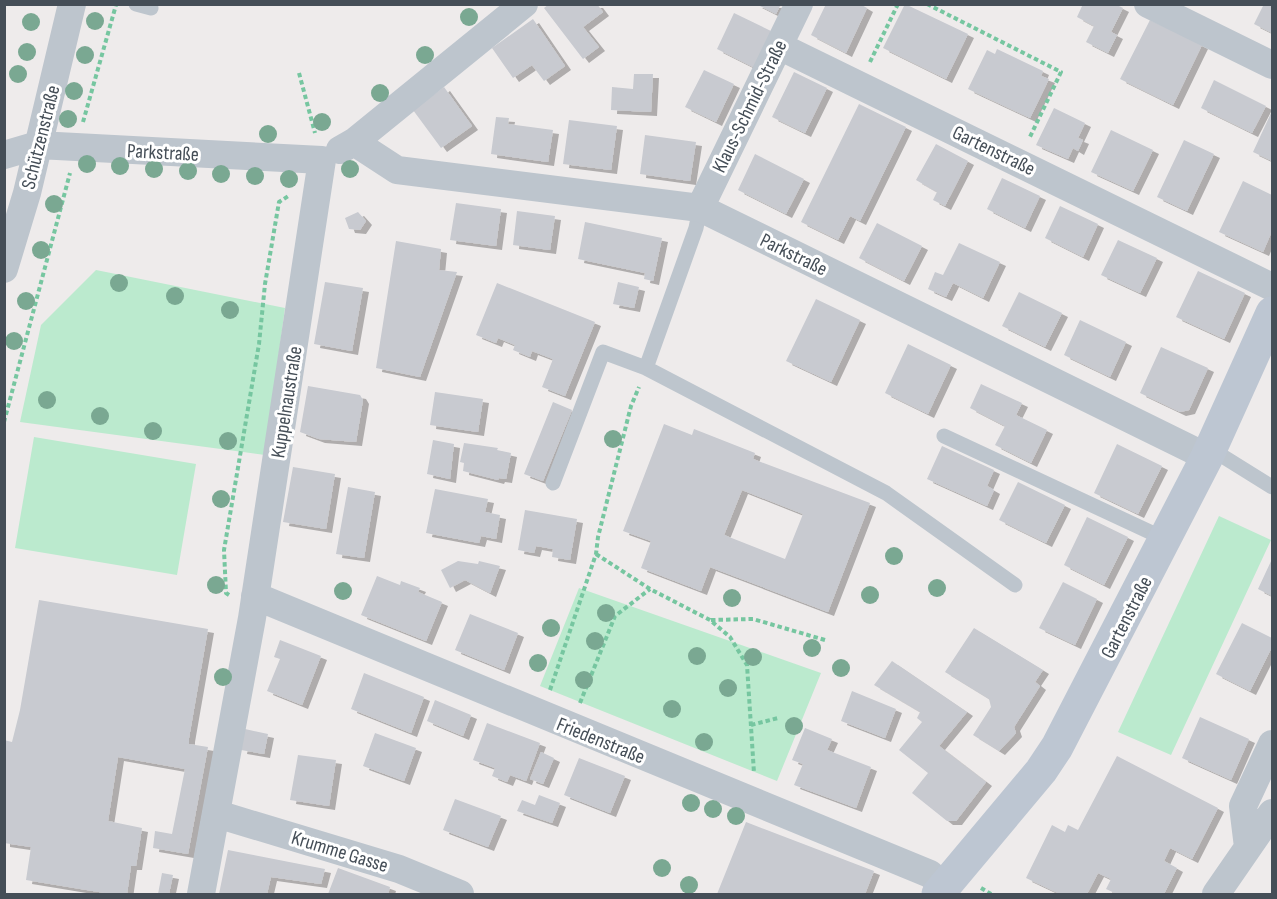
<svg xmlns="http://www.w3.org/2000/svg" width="1277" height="899" viewBox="0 0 1277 899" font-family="'Sofia Sans Condensed',sans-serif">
	<defs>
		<filter id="shadow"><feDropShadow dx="6" dy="4" stdDeviation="0" flood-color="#0004"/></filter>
	</defs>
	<rect width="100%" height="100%" fill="#eeebeb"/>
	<path fill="#bbeace" d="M96 270 285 308 265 455 20 422 41 325Z
		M34 437 196 464 177 575 15 548Z
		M1219 516 1271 540 1171 755 1118 732Z
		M579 588 821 673 777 781 540 686Z"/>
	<path fill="#c8cad0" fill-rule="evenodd" filter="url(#shadow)" d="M549 4H597L603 12 583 27 599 47 583 59 544 8Z
		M756 4H781L776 14Z
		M826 4H860L867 8 846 53 811 35Z
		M905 4 968 34 946 79 883 48Z
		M1083 4H1115L1123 8 1111 32 1117 35 1108 53 1086 42 1094 26 1077 17Z
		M1264 4H1272V33L1254 24Z
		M734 13 771 31 753 67 717 49Z
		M533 19 565 66 544 81 532 65 513 78 492 48Z
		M1150 20 1202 45 1173 105 1120 79Z
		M997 49 1043 71 1041 76 1049 79 1030 118 968 89 987 50 995 54Z
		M704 70 734 84 716 122 685 107Z
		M794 72 827 88 805 133 772 117Z
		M634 74H653L651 112 611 110 612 87 633 89Z
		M1214 80 1266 106 1252 133 1201 108Z
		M444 87 472 126 441 148 413 110Z
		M859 104 906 127 860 221 850 216 838 240 801 222Z
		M1054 108 1085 123 1078 138 1083 140 1078 151 1073 148 1068 159 1036 145Z
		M1272 111V161L1253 152Z
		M496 117 509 118 508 124 553 130 548 162 491 154Z
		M569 120 617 126 611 170 563 164Z
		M1111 130 1153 150 1133 191 1091 172Z
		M645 135 696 142 690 181 640 174Z
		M1184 140 1214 154 1187 211 1157 197Z
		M936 144 968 161 945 206 933 200 937 192 916 180Z
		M755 154 804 179 786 214 738 190Z
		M1002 178 1040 196 1025 228 987 209Z
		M1243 181 1272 195V231L1263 252 1219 232Z
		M456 203 501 209 496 246 450 240Z
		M1060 206 1098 224 1083 257 1045 238Z
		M517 211 555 216 550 250 513 245Z
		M358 212 366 221 360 230 349 229 345 218Z
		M585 222 662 238 653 281 644 279 645 273 578 259Z
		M877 223 922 246 904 281 859 258Z
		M1118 240 1157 258 1140 293 1101 275Z
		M396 241 441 249 439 270 457 272 420 377 376 368Z
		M959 243 1000 262 983 298 953 283 946 297 928 289 935 272 943 275Z
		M1198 271 1245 293 1224 339 1176 317Z
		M325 282 363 288 352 351 314 344Z
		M618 282 639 287 634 308 613 304Z
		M497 283 595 322 565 396 542 387 553 359 532 351 530 357 513 350 515 345 498 338 496 343 476 335Z
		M1019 292 1062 313 1045 347 1002 326Z
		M816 299 860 320 831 382 786 361Z
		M1080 320 1126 342 1110 377 1064 355Z
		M908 344 951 365 928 414 885 393Z
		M1161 347 1208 368 1189 410 1180 412 1140 393Z
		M981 384 1022 403 1016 415 1047 430 1031 463 995 445 1005 426 970 408Z
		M308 386 360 395 363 400 356 442 319 439 300 432Z
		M435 392 483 399 478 432 430 425Z
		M553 402 572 410 543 481 524 474Z
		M664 424 692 435 694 429 755 453 753 459 870 503 828 612 710 567 701 591 641 568 651 541 623 531ZM742 490 803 514 785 559 724 535Z
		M433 440 454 444 450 479 427 474Z
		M464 443 498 448 497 450 511 453 506 479 499 478 498 480 463 471 464 463 460 462Z
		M1117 444 1162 466 1138 514 1094 493Z
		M942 446 994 470 987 486 994 490 987 506 927 479Z
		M293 467 335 474 326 529 283 522Z
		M1018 482 1065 505 1046 543 999 520Z
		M348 487 375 492 364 558 336 554Z
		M435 489 488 499 485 512 500 515 496 539 481 536 479 543 426 533Z
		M525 510 577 519 570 560 552 557 553 549 536 546 534 553 518 550Z
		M1087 517 1128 537 1104 585 1064 565Z
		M1272 559V596L1258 589Z
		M458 561 478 564 479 561 500 566 490 593 465 580 450 588 441 570Z
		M377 576 400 585 401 581 420 588 418 592 442 602 426 641 361 615Z
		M1063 582 1097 599 1075 645 1039 628Z
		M39 600 208 629 189 738V744L208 747 188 854 153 848 155 831 172 834 185 769 118 757 108 821 142 828 136 866H131L127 894H111L26 880 31 847 4 843V740L12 742 20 710Z
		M470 614 518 633 504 670 455 650Z
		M1242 623 1272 638V647L1250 691 1216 674Z
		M974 628 1043 670 1035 682 1040 686 1014 727 1016 733 999 751 973 735 991 707 989 699 945 672Z
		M280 640 321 656 302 705 267 691 280 659 274 657Z
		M892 661 967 712 939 746 986 782 956 821H947L912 793 928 773 899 750 922 722 917 718 920 712 874 685Z
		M364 673 424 697 411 733 351 709Z
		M852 691 896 709 885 738 841 721Z
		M435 700 471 715 463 736 427 721Z
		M1200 717 1249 739 1231 780 1182 758Z
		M487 723 540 743 526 781 510 775 507 782 492 776 495 768 473 760Z
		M805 728 832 739 827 750 871 767 856 808 794 785 803 764 792 760Z
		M245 729 268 734 264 754 241 750Z
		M375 733 416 748 404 781 363 766Z
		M541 752 554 758 543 784 530 779Z
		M298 755 336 760 329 806 290 800Z
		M1117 756 1218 808 1192 859 1170 848 1164 861 1177 868 1164 894H1117L1106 889 1111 879 1098 873 1087 894H1060L1026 878 1052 825 1065 832 1068 825 1078 830Z
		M579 758 625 776 610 813 564 795Z
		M539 795 560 803 552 823 517 811 522 800 535 805Z
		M455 799 501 816 488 847 443 830Z
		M746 822 874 871 865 894H717Z
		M228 850 325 869 321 884 271 877 267 894H219Z
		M338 868 390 887 388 894H328Z
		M162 873 173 875 169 894H158Z"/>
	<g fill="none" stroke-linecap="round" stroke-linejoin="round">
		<path stroke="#76c6a0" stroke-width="4" stroke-dasharray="4.5 3" stroke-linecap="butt" d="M927 4 1061 72 1029 139
			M870 62 898 4
			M299 73 315 133
			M83 122 116 5
			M4 422 70 173
			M596 554 650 589 710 620 730 637 747 665 754 773
			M229 595 226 593 224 550 259 344 265 284 279 202 290 195
			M711 620 753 619 825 640
			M550 690 596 554 598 537 631 406 639 387
			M580 703 615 616 650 589
			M751 725 778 718
			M981 888 991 894"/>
		<path stroke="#bdc5cd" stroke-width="15" d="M136 4 151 8
			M700 208 696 228 646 368 886 493 1015 585
			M944 436 1165 539
			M1211 449 1272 487
			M553 483 603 352 646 368"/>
		<path stroke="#bdc5cd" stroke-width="28" d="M1148 4 1272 65
			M779 46 1272 287
			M354 142 397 170 700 208 1207 457
			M340 150 354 142 524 4
			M4 155 38 145 322 160
			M700 208 799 4
			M4 269 27 193 72 4
			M255 596 930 874 944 887
			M217 814 399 869 460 894
			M1248 847 1243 806 1272 744
			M201 894 252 618 322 160
			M1216 894 1272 813"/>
		<path stroke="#bdc6d2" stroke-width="33" d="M938 894 1041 771 1057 747 1207 457 1272 313"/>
	</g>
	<g fill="#7aa892">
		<circle cx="469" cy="17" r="9"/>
		<circle cx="95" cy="21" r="9"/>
		<circle cx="31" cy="22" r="9"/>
		<circle cx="27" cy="52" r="9"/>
		<circle cx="85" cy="55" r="9"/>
		<circle cx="425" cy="55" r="9"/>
		<circle cx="18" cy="74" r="9"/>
		<circle cx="74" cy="91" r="9"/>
		<circle cx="380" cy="93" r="9"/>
		<circle cx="68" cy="119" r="9"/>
		<circle cx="322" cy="122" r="9"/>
		<circle cx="268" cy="134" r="9"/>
		<circle cx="87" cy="164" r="9"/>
		<circle cx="120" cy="166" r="9"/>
		<circle cx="154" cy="169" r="9"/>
		<circle cx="350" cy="169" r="9"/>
		<circle cx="188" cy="171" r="9"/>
		<circle cx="221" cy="174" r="9"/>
		<circle cx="255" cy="176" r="9"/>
		<circle cx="289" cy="179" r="9"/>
		<circle cx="54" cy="204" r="9"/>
		<circle cx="41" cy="250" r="9"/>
		<circle cx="119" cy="283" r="9"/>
		<circle cx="175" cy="296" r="9"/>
		<circle cx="26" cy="301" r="9"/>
		<circle cx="230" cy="310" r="9"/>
		<circle cx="14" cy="341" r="9"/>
		<circle cx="47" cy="400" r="9"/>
		<circle cx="100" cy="416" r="9"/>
		<circle cx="153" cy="431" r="9"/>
		<circle cx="613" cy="439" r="9"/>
		<circle cx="228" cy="441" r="9"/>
		<circle cx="221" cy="499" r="9"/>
		<circle cx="894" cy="556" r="9"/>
		<circle cx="216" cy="585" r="9"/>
		<circle cx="937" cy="588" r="9"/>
		<circle cx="343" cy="591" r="9"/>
		<circle cx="870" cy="595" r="9"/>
		<circle cx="732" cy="598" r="9"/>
		<circle cx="606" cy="613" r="9"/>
		<circle cx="551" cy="628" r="9"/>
		<circle cx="595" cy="641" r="9"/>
		<circle cx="812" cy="648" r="9"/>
		<circle cx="697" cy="656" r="9"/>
		<circle cx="753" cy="657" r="9"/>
		<circle cx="538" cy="663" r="9"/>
		<circle cx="841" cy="668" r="9"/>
		<circle cx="223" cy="677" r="9"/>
		<circle cx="584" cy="680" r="9"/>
		<circle cx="728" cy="688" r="9"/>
		<circle cx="672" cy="709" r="9"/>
		<circle cx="794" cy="726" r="9"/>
		<circle cx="704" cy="742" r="9"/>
		<circle cx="691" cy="803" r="9"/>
		<circle cx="713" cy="809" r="9"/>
		<circle cx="736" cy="816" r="9"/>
		<circle cx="662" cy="868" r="9"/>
		<circle cx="689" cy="885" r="9"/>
	</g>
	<g text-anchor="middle" stroke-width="6" stroke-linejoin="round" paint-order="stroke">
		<g font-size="20" fill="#454e57" stroke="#fff">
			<text transform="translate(749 106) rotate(-64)" y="7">Klaus-Schmid-Straße</text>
			<text transform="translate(40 137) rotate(-76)" y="7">Schützenstraße</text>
			<text transform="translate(994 150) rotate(26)" y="7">Gartenstraße</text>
			<text transform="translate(163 152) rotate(3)" y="7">Parkstraße</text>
			<text transform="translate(794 254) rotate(26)" y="7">Parkstraße</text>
			<text transform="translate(286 402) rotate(-81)" y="7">Kuppelnaustraße</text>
			<text transform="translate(1126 617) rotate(-63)" y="7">Gartenstraße</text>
			<text transform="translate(601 740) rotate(22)" y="7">Friedenstraße</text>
			<text transform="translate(340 851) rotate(17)" y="7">Krumme Gasse</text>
		</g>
	</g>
	<rect width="1277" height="899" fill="none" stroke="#454e57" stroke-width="12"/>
</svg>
